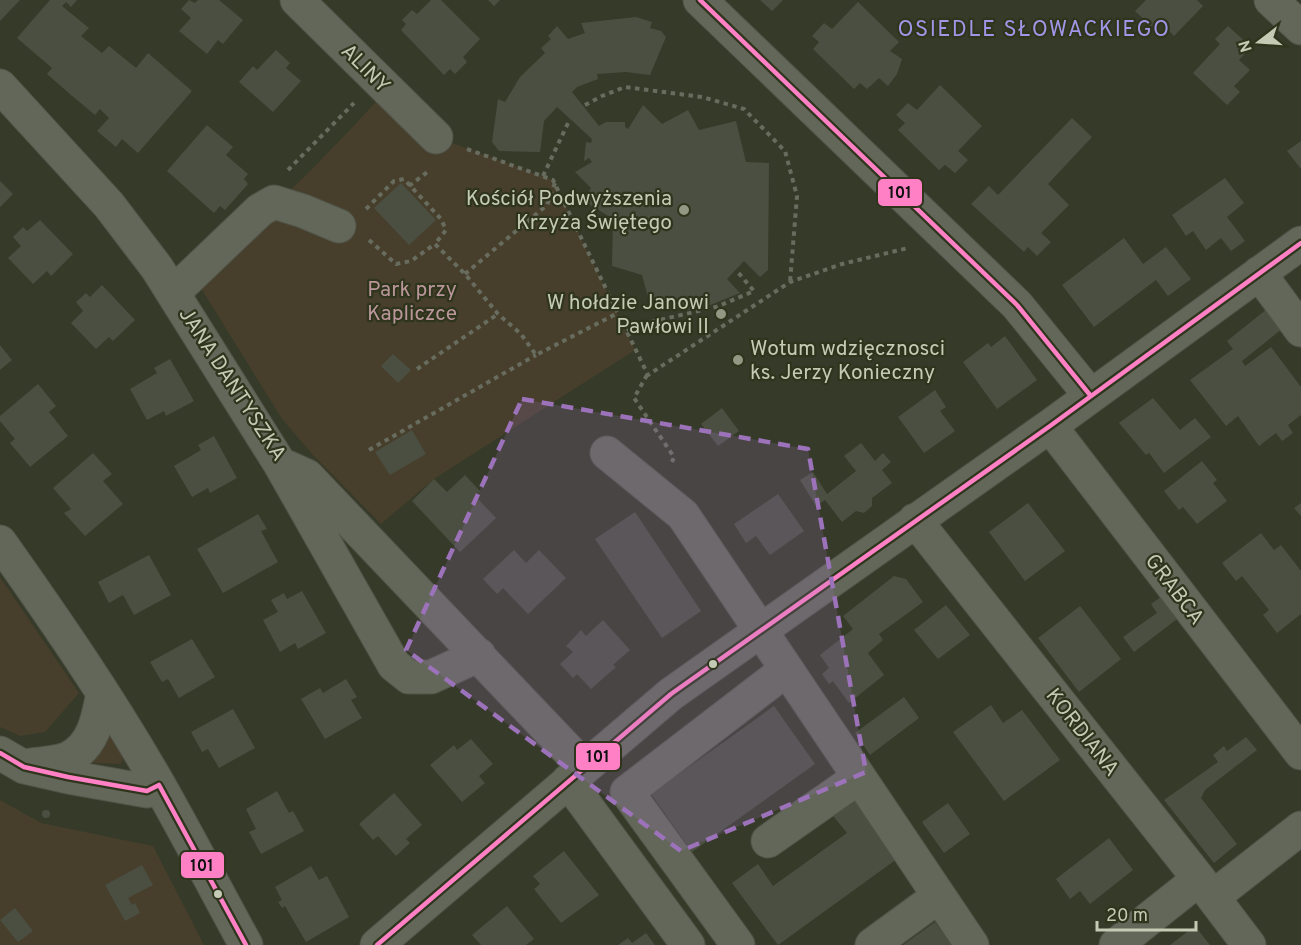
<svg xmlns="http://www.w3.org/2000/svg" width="1301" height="945" viewBox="0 0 1301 945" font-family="Overpass,sans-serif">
	<rect width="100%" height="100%" fill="#363a29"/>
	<path fill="#473f2c" d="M381 96 436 137 553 180 635 350 434 479 381 524 313 455 282 419 196 280C260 220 323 161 381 96Z
		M0 577 79 693 45 732 20 736 0 727Z
		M109 730 126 755 120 764 95 763 90 761Z
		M0 800 41 823 153 846 204 945H0Z"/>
	<path fill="#4b4f41" d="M0 0H20L0 21Z
		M50 0H77L71 7 66 2 62 6 89 28 81 36 102 53 109 46 136 68 148 53 192 91 138 153 122 139 116 147 97 131 109 118 100 109 95 115 71 95 47 74 52 68 17 38Z
		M189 0 195 3 198 0H219L243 20 223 44 218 40 207 54 179 31 191 18 181 9Z
		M431 0H441L480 39 463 57 467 62 455 74 450 69 444 75 401 30 406 24 402 20 412 10 417 14Z
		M488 0H500L494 6Z
		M760 0H783L772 11Z
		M1146 0H1197L1203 6 1174 36 1159 20 1152 27 1135 11Z
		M858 2 899 42 890 51 902 59 897 74 888 86 879 78 867 89 860 83 854 89 813 49 819 42 812 36 824 23 832 29Z
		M636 17 652 22 650 28 661 31 666 37 650 75 626 72 597 74 598 79 577 87 572 92 599 126 606 122H625V127L628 129 643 105 662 124 688 110 699 130 736 121 746 162 769 163 768 270 760 277 744 261 727 279 740 293 698 310 651 308 642 275 612 266 613 219 584 201 591 188 575 172 592 162 589 158 584 161 586 142 591 143 592 139 557 107 544 121 540 152 499 151 492 142 498 99 505 102 520 77 545 53 541 48 551 39 548 36 557 26 568 39 585 33 581 23Z
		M1228 26 1251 47 1239 60 1250 70 1234 86 1240 92 1227 105 1193 73 1220 44 1215 39Z
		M276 50 290 63 286 68 301 81 273 112 239 82 253 66 257 70Z
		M940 85 982 126 958 151 968 160 955 173 945 165 939 170 898 130 905 123 896 115 908 103 917 110Z
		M1072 118 1092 137 1048 184 1069 205 1041 233 1051 242 1037 256 1028 247 1024 252 971 204 989 186 998 195Z
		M207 125 233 147 226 155 248 174 244 179 248 184 225 210 220 206 214 213 167 171Z
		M1301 141V169L1287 151Z
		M1225 178 1244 203 1227 217 1245 241 1231 251 1221 238 1206 250 1193 231 1186 236 1172 215Z
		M0 181 13 194 0 207Z
		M401 183 436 220 409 245 374 208Z
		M40 220 73 254 51 276 47 271 33 284 8 258 21 246 13 237 23 227 27 231Z
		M1124 238 1143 264 1166 247 1191 279 1168 296 1156 280 1094 327 1062 285Z
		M102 285 135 320 113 341 109 337 96 349 71 323 83 311 76 302 86 293 90 297Z
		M1267 309 1282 329 1242 361 1245 366 1271 347 1301 387V415L1288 425 1293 433 1282 441 1276 433 1259 446 1238 416 1226 426 1190 380 1233 349 1227 341Z
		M1005 336 1037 380 997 409 963 362 988 343 991 347Z
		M0 345 12 360 0 370Z
		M393 354 411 370 398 383 381 366Z
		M170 359 194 401 166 416 164 411 147 420 130 389 157 373 154 368Z
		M38 384 56 406 49 412 68 436 30 467 10 443 15 439 0 421V416Z
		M935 390 946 407 940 411 955 431 924 453 898 417Z
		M1153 398 1180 430 1195 418 1211 437 1164 473 1149 453 1146 455 1119 423Z
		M722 408 739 431 718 446 701 424Z
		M412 430 426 454 390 475 375 452Z
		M214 436 237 478 210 493 208 488 192 497 174 466 201 450 198 445Z
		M861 443 875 461 883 453 891 462 882 470 892 483 872 498V506L864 513 856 511 842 522 825 500 816 506 800 480 813 472 827 494 856 471 844 456Z
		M93 453 112 474 103 481 123 504 85 536 64 513 71 509 53 488Z
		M1202 461 1217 480 1213 483 1227 501 1197 524 1183 507 1179 510 1164 491Z
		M465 475 480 491 475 496 496 518 460 552 412 501 434 479 447 492Z
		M778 494 804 531 770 555 756 536 746 543 734 524Z
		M1028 503 1065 551 1025 581 989 532Z
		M1301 503V516L1294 508Z
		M635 512 701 611 662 638 595 539Z
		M258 514 267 529 261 531 278 562 223 593 197 549Z
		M1261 533 1274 550 1281 545 1301 571V614L1277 633 1263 615 1269 610 1242 576 1236 581 1222 563Z
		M514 550 526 563 539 550 566 578 528 614 503 588 497 594 483 579Z
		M149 555 171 595 134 615 123 595 109 603 98 582Z
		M894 576 906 579 923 602 879 634 883 640 868 653 884 675 849 703 833 681 829 684 822 674 829 668 820 655 853 629 843 616Z
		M302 591 326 633 298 649 295 643 280 652 263 620 278 612 271 600 284 593 287 599Z
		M1161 597 1177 619 1134 652 1123 637 1157 613 1151 604Z
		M946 605 970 635 938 659 914 630Z
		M1080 606 1121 659 1079 692 1038 638Z
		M603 620 630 650 613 665 616 667 591 689 577 674 573 678 560 664 573 652 566 646 581 630 586 636Z
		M192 639 215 677 179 698 168 679 162 682 150 662Z
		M346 679 357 697 351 700 362 718 325 739 301 699 320 688 323 693Z
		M904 697 919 718 870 755 855 733Z
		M991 705 1003 723 1022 710 1060 760 1004 801 953 732Z
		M774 706 815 764 692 852 651 794Z
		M233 709 255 748 219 768 208 749 202 752 191 732Z
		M1246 737 1257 750 1205 790 1201 798 1237 844 1214 863 1164 800 1218 762 1213 755 1224 746 1227 751Z
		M471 739 493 764 479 776 485 783 462 802 430 765 454 745 457 750Z
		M277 791 289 813 293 811 304 831 261 854 249 832 256 829 246 809Z
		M394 793 422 825 406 839 410 843 396 856 378 836 373 840 359 824Z
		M856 793 901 856 778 945 732 883 758 864 773 886 847 833 830 812Z
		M948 803 970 834 944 853 922 822Z
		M42 814a4 4 0 1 1 8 0a4 4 0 1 1-8 0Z
		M1109 838 1133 870 1090 904 1080 891 1070 899 1056 879Z
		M564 851 599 895 561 923 534 889 540 884 533 876Z
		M142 865 153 885 128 898 132 905 135 903 140 913 125 921 105 885Z
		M311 866 319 880 327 876 349 917 306 942 285 906 282 908 278 902 282 900 275 887Z
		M507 906 534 939 526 945H481L472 935Z
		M15 908 33 931 18 942 0 920Z
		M935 922 952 945H903Z
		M1195 926 1210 945H1170Z
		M646 933 655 945H618L628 938 632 943Z"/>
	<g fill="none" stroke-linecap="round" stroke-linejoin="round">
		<g stroke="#515448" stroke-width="35">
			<path id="minor" d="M297 0 436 137
				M700 0 1017 305 1090 395
				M1271 0 1301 28
				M0 86 109 205 157 268 280 464 394 665 409 677H431L479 655
				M1259 273 1301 330
				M173 293 260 210 274 202 303 211 339 226
				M1050 426 1301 753
				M607 453 683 515 972 945
				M287 467 307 476 584 767
				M915 520 1199 879 1249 945
				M0 542C56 621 111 701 159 785 189 838 217 892 246 945
				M0 753 24 767 68 777 147 791 159 785
				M31 765C43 763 59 763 69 758 94 745 98 718 103 693
				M568 781 688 945
				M768 841 858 778
				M1213 897 1301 828
				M377 945 671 694 1050 426 1301 243
				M738 945 627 792 786 670
				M872 945 939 896
				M1116 945 1199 879"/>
		</g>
		<path stroke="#686c5e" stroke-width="4" stroke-dasharray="4.5 4.5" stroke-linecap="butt" d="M585 105 602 96 625 87 702 97 744 109 785 151 797 196 790 282
			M467 149 553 180 648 375 790 282 842 264 908 248
			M288 170 354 103
			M543 176 569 121
			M409 186 430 170
			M366 209 394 181 404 179 441 219 446 230 435 244
			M369 240 396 264 411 261 435 244 465 274 498 314 521 334 536 355 618 313
			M465 274 547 205 555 183
			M627 331 637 325 716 307 754 291 736 270
			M417 369 498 314
			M647 375 634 398 674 457 672 462
			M369 450 536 355"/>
		<use href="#minor" stroke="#63675a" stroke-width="33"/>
		<g stroke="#2e351c" stroke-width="9">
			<path id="bus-1" d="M700 0 1017 305 1090 395
				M0 753 24 767 68 777 147 791 159 785
				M159 785 246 945
				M377 945 671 694 1050 426 1301 243"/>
		</g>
		<use href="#bus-1" stroke="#ff80c5" stroke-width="4.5"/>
	</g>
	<path fill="#9c73ba" fill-opacity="0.2" stroke="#9c73ba" stroke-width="4.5" stroke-dasharray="12 8" stroke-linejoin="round" d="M522 399 808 449 866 772 681 851 406 650Z"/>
	<g fill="#929883" stroke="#2e351c" stroke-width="2">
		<circle cx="684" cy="210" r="6"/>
		<circle cx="721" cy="314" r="6"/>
		<circle cx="738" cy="360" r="6"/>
	</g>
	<g fill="#c4cab3" stroke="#2e351c" stroke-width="2">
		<circle cx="713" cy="664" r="5"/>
		<circle cx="218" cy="894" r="5"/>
	</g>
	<g text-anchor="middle" stroke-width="4.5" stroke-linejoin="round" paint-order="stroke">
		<g font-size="21" fill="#c4cab3" stroke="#2e351c">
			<text transform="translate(366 68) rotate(45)" y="7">ALINY</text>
			<text transform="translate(233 384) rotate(57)" y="7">JANA DANTYSZKA</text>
			<text transform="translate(1175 589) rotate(53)" y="7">GRABCA</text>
			<text transform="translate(1083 732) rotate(52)" y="7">KORDIANA</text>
		</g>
		<g font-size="21" fill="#c4cab3" stroke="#2e351c" text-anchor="end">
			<text x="672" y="205">Kościół Podwyższenia<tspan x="672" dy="24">Krzyża Świętego</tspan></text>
			<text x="709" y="309">W hołdzie Janowi<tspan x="709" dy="24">Pawłowi II</tspan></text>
			<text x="750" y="355" text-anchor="start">Wotum wdzięcznosci<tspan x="750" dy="24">ks. Jerzy Konieczny</tspan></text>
		</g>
		<g font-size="21" fill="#ba969a" stroke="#2e351c">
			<text x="412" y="296">Park przy<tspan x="412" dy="24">Kapliczce</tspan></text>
		</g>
		<g font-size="22" letter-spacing="1.5" fill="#9f96e8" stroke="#2e351c">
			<text x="1034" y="36">OSIEDLE SŁOWACKIEGO</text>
		</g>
	</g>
	<g stroke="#2e351c" stroke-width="2">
		<rect x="877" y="178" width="46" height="29" rx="6" fill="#ff80c5"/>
		<rect x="575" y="742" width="46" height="29" rx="6" fill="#ff80c5"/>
		<rect x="180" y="851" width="45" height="28" rx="6" fill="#ff80c5"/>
	</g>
	<g font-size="16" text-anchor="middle" font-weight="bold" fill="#111">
		<text x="900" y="198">101</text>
		<text x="598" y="762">101</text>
		<text x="202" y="871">101</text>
	</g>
	<g transform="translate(1259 42) rotate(253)" stroke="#2e351c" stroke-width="4.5" paint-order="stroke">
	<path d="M0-4.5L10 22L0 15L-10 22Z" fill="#c4cab3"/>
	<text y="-9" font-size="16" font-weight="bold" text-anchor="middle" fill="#c4cab3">N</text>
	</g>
	<path d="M1097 921v9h99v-9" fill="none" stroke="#c4cab3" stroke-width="3"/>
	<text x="1106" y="921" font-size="18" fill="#c4cab3" stroke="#2e351c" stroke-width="4.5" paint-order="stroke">20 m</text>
</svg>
